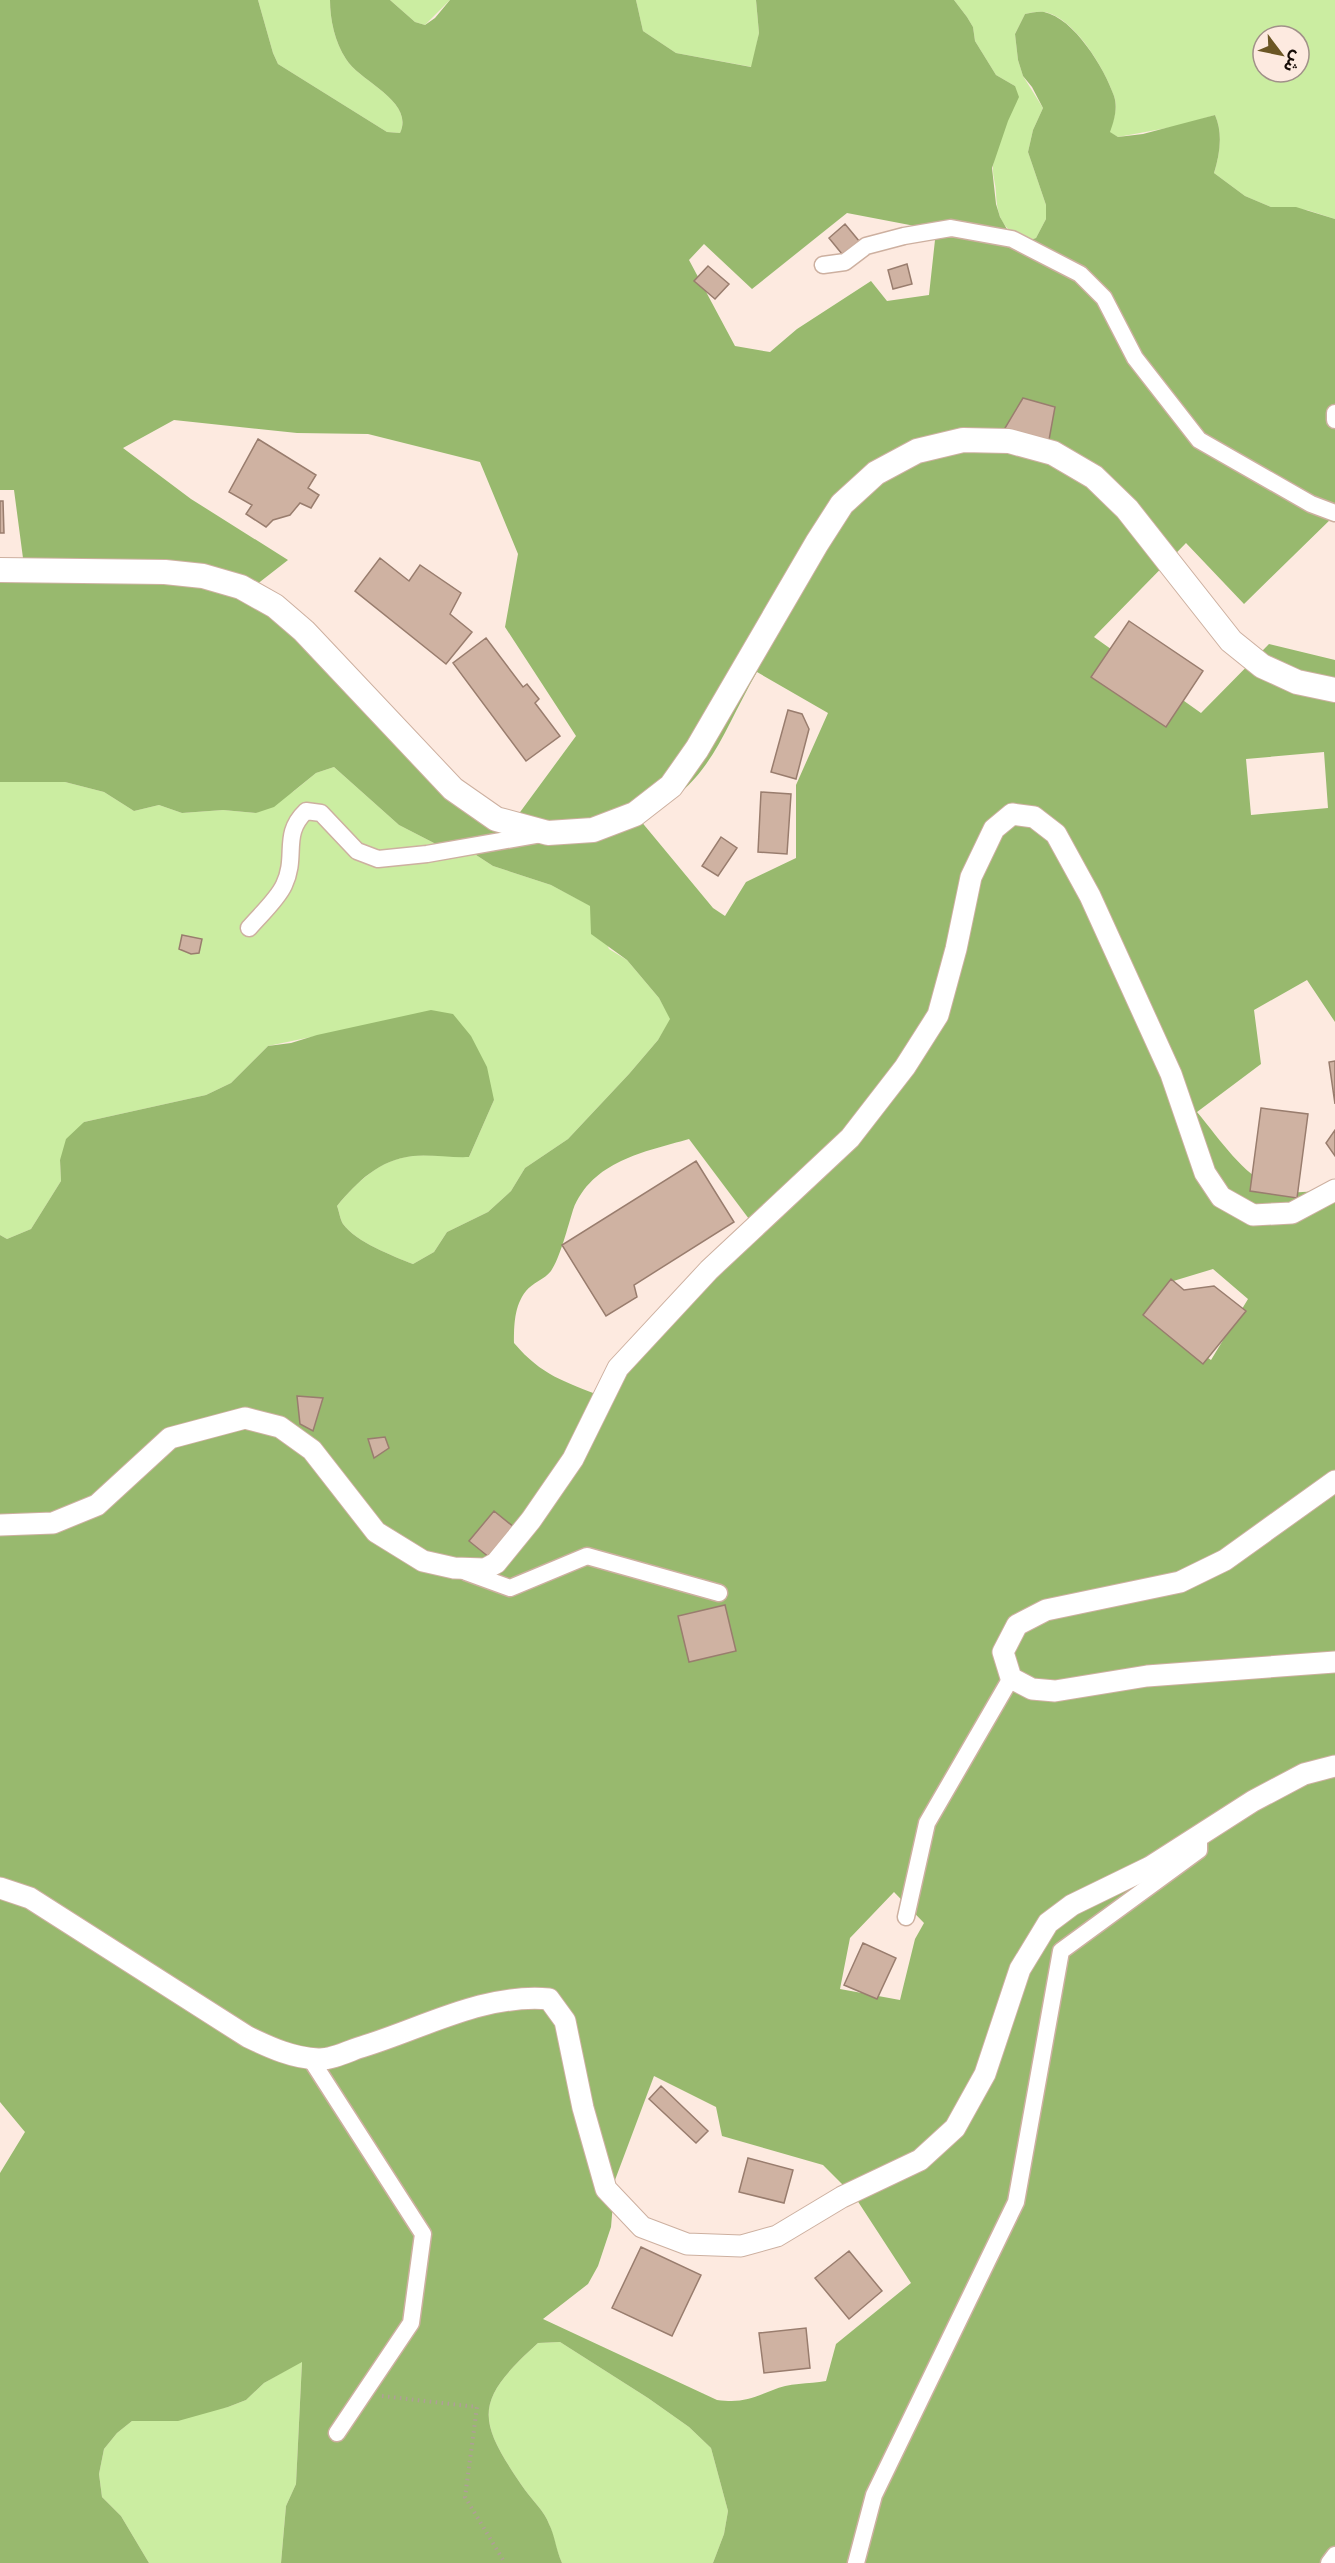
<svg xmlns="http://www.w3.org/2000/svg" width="1335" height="2563" viewBox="0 0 1335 2563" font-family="'Roboto Serif','Noto Sans Arabic',serif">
	<rect width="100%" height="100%" fill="#fdeae0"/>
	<path fill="#cbeda1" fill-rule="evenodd" d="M258 0H330C330 20 335 42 346 59 360 82 415 101 400 133L387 132 278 64 273 53Z
		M390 0H450L425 25 415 22Z
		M636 0H756L759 33 752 67 676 53 643 31Z
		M954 0H1335V219L1307 210 1271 207 1245 196 1214 173C1220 154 1223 133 1215 115L1178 126 1118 137 1109 132C1114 121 1118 107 1114 96 1105 69 1074 17 1044 12 1037 11 1031 13 1025 14L1015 34 1018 60 1023 76 1043 108 1033 130 1028 152 1046 205V219L1036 238 1025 242C1004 229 997 219 996 193 996 184 992 175 993 166 996 138 1013 116 1015 86L996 75 975 41 973 27 967 17ZM1263 36H1299V72H1263Z
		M334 767 399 825 434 843 473 853 493 866 551 885 591 906 609 949 627 960 659 998 671 1019 658 1040 629 1074 568 1139 525 1168 511 1191 488 1212 447 1232 434 1252 413 1264C393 1256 356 1242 343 1224 340 1219 339 1211 337 1206 357 1182 380 1159 413 1156 427 1154 452 1157 469 1157L494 1100 369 1025 268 1046 231 1083 206 1095 84 1122 60 1160 61 1181 31 1229 7 1239 0 1235V782H65L104 792 134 811 159 805 182 813 223 810 256 813 294 791 316 773Z
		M560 2342 648 2398 689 2427 711 2448 728 2511 724 2534 713 2563H562C556 2550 554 2536 549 2524 545 2512 532 2500 525 2490 476 2419 473 2402 538 2343Z
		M302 2361 296 2484 286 2506 281 2563H149L121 2516 102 2497 99 2474 104 2449 117 2433 132 2421 153 2420 228 2407 246 2400 264 2383Z"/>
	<path fill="#98b96e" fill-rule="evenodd" d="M0 0H258L273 53 278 64 387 132 400 133C415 101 360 82 346 59 335 42 330 20 330 0H390L415 22 425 25 435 18 450 0H636L643 31 676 53 751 67 759 33 756 0H954L967 17 973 27 975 41 996 75 1015 86 1019 97 1008 121 992 168 996 204 1000 217 1008 231 1025 242 1036 238 1046 219V205L1028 152 1033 130 1043 108 1032 87 1023 76 1018 60 1015 34 1025 14C1031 13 1038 11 1044 12 1074 18 1105 69 1114 96 1118 108 1114 121 1110 132L1118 137 1143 134 1215 115C1223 133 1220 154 1214 173L1245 196 1271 207H1296L1335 219V515L1244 604 1186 543 1094 637 1201 713 1269 644 1335 660V1022L1307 980 1254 1010 1261 1064 1197 1112C1236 1159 1266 1213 1335 1184V2563H713L724 2534 728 2511 711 2448 689 2427 648 2398 560 2342 538 2343C473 2402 476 2419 525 2490 532 2500 545 2512 549 2524 555 2536 556 2550 562 2563H281L286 2506 296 2484 302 2362 264 2383 246 2400 228 2407 178 2421H132L117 2433 104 2449 99 2474 102 2497 121 2516 149 2563H0V2173L25 2132 0 2102V1235L7 1239 31 1229 61 1181 60 1160 66 1139 84 1122 206 1095 231 1083 268 1046 291 1043 317 1035 431 1010 453 1014 471 1036 487 1067 494 1100 469 1157C452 1158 428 1154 413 1156 379 1160 358 1181 337 1206 339 1211 340 1219 343 1224 356 1242 393 1256 413 1264L434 1252 447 1232 488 1212 511 1191 525 1168 568 1139 629 1074 658 1040 670 1019 659 998 627 960 591 934 590 906 551 885 493 866 473 853 434 843 399 825 334 767 316 773 274 807 256 813 223 810 182 813 159 805 134 811 104 792 65 782H0V560L23 558 14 490H0ZM847 213 915 226 935 240 929 295 887 301 871 281 797 329 770 352 735 346 689 260 704 244 752 289ZM174 420 297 433 368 434 480 462 518 554 505 627 576 736 515 819 458 779 256 585 288 560 191 499 123 448ZM757 672 828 713 796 785V858L746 882 725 916 713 908 640 820C712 782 719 738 757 672ZM1324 752 1328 808 1251 815 1246 759ZM689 1139 752 1223 603 1397C564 1381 542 1376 514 1343 514 1326 514 1306 526 1291 532 1283 545 1279 551 1271 560 1258 568 1226 573 1210 592 1161 644 1152 689 1139ZM1213 1269 1248 1299 1211 1360 1148 1318 1170 1282ZM894 1892 924 1923 915 1939 900 2000 840 1989 850 1938ZM654 2076 716 2107 722 2136 823 2165 855 2197 911 2283 836 2344 826 2381C809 2384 788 2383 773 2390 750 2399 742 2403 717 2400L543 2319 588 2284 598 2266 611 2227 615 2180Z"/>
	<path fill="#cfb2a2" stroke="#997d6e" stroke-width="1.5" d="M845 224 859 241 842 254 829 238Z
		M907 264 912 284 893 289 888 270Z
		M708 266 729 284 715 299 694 281Z
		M1023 398 1055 407 1049 440 1005 428Z
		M258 439 316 475 308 488 319 495 311 508 300 503 290 515 273 520 266 527 246 514 252 505 229 492Z
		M0 501H3L4 533H0Z
		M380 558 409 581 420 565 461 593 450 614 472 632 446 664 355 591Z
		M1129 621 1203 671 1166 727 1091 677Z
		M486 638 523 687 527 684 539 699 535 703 560 736 526 761 453 663Z
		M788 710 802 714 809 729 796 779 771 772Z
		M761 792 791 794 787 854 758 852Z
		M721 837 737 848 718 876 702 866Z
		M182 935 202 939 199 953 191 954 179 949Z
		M1335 1061V1104L1329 1062Z
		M1261 1108 1308 1114 1297 1198 1250 1191Z
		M1335 1130V1156L1326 1143Z
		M696 1161 734 1222 634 1285 637 1297 606 1316 562 1245Z
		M1171 1279 1184 1290 1214 1286 1246 1311 1203 1364 1143 1315Z
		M297 1396 323 1398 313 1431 300 1424Z
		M385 1437 389 1448 374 1458 368 1439Z
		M494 1511 520 1532 495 1562 469 1541Z
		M725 1605 736 1651 689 1662 678 1616Z
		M863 1943 896 1958 877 1999 844 1985Z
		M661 2086 708 2131 696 2143 649 2099Z
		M748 2158 793 2170 784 2203 739 2192Z
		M641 2247 701 2275 672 2336 612 2308Z
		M849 2251 882 2291 849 2319 815 2278Z
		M806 2328 810 2368 764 2373 759 2333Z"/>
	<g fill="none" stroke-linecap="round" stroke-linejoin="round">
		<g stroke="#cdb0a0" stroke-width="19">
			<path id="minor" d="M823 265 845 262 866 246 904 236 951 228 1012 239 1080 274 1104 298 1135 358 1199 440 1311 504 1335 513
				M1335 413V420
				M249 928C260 915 277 900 284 885 298 855 281 835 306 811L321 813 357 851 378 859 427 854 541 834
				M466 1572 510 1588 587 1556 719 1593
				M906 1917 927 1823 1011 1678
				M310 2058 423 2234 411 2323 337 2433
				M856 2563 874 2495 1016 2202 1061 1951 1199 1850V1835
				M1329 2563 1335 2555"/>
		</g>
		<g stroke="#cdb0a0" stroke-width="23">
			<path id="tertiary" d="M1335 1481 1225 1560 1180 1582 1046 1610 1017 1625 1003 1652 1011 1678 1032 1689 1055 1691 1147 1676 1335 1662
				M0 1525 53 1523 97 1505 170 1438 245 1418 280 1427 312 1450 376 1532 423 1561 454 1568 485 1569 496 1563 531 1520 573 1459 618 1368 709 1270 850 1138 905 1067 938 1015 956 949 971 877 994 829 1012 814 1034 817 1056 834 1090 896 1171 1074 1205 1173 1221 1197 1253 1215 1292 1213 1335 1190
				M0 1888 30 1898 248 2037C271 2048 293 2058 318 2059 330 2060 347 2052 358 2048 420 2030 482 1993 549 1999L565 2021 583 2108 606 2189 642 2227 687 2244 741 2246 777 2236 842 2197 920 2160 955 2128 985 2074 1020 1969 1048 1923 1072 1905 1150 1867 1253 1801 1304 1774 1335 1766"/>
		</g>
		<g stroke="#cdb0a0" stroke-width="26">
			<path id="secondary" d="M0 570 165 572 203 576 241 587 275 606 304 631 453 789 496 819 548 833 593 830 635 814 671 786 697 749 817 543 842 504 876 473 917 451 963 440 1009 441 1053 453 1094 477 1127 509 1231 641 1262 666 1297 682 1335 690"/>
		</g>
		<path stroke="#af9f97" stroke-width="4" stroke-dasharray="1.5 4.5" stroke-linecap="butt" d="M382 2396 477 2407 465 2497 505 2563"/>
		<use href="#minor" stroke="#fff" stroke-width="16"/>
		<use href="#tertiary" stroke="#fff" stroke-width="21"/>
		<use href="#secondary" stroke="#fff" stroke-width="24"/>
	</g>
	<g transform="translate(1281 54) rotate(122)"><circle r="28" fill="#fdeae0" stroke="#a19189" stroke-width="1.5"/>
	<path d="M0-4.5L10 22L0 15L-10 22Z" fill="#6b5625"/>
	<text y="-9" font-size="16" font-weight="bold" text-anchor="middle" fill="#160c07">ش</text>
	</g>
</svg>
